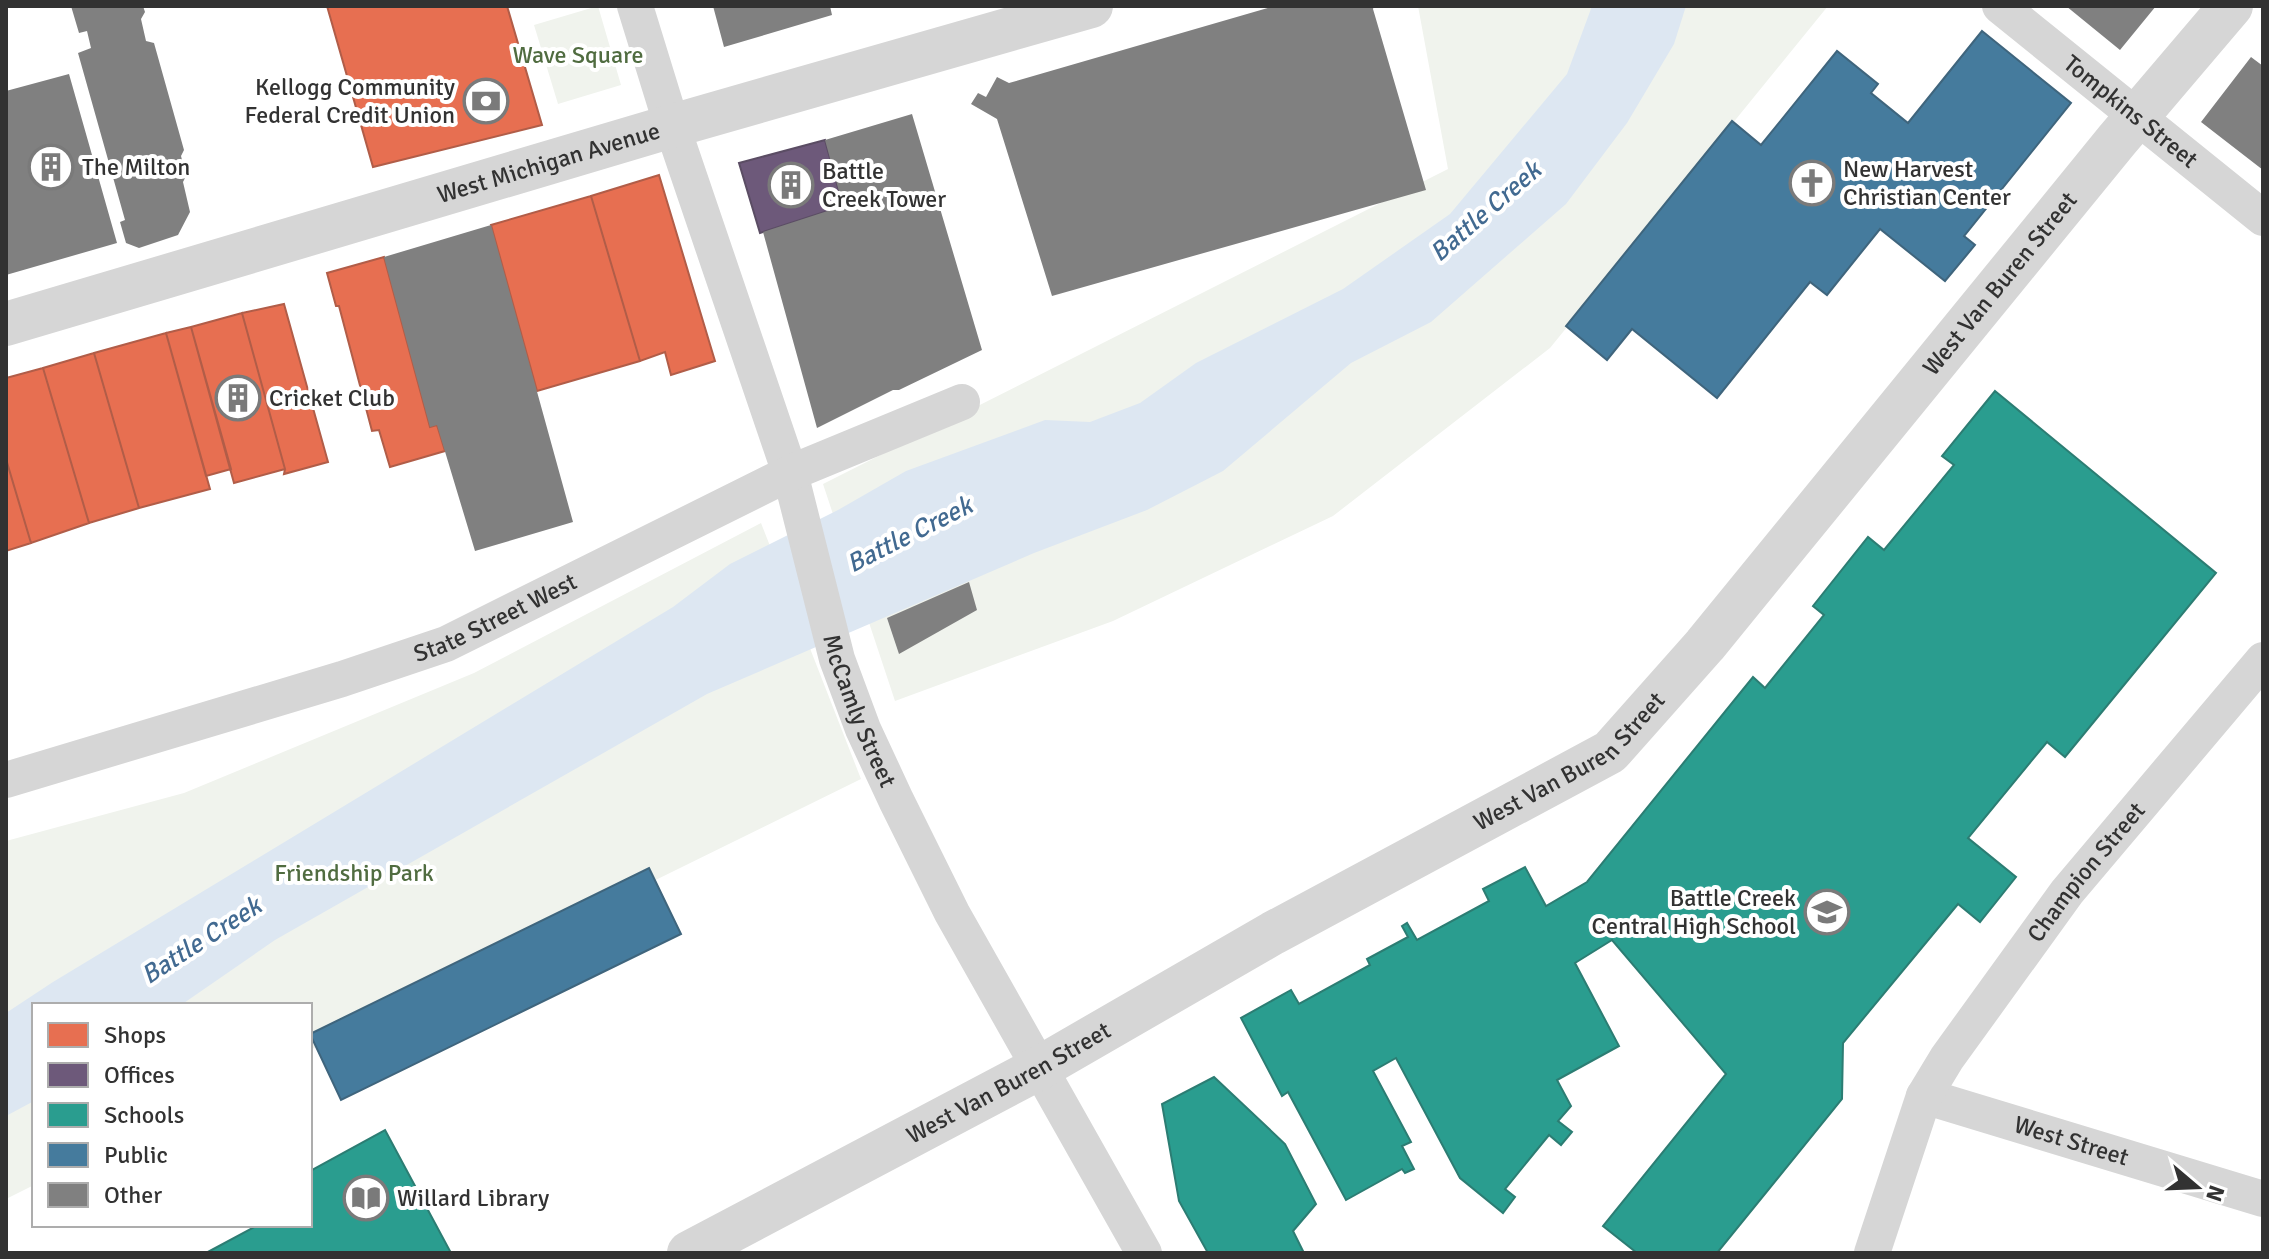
<svg xmlns="http://www.w3.org/2000/svg" width="2269" height="1259" viewBox="0 0 2269 1259" font-family="Signika,sans-serif">
	<rect width="100%" height="100%" fill="#fff"/>
	<path fill="#f0f3ed" d="M598 6 621 85 558 104 534 25Z
		M1418 6H1828L1550 348 1333 516 1113 621 895 701 823 484 1448 169Z
		M761 523 861 779 310 1050V1005H34V1185L6 1199V841L184 793 474 673Z"/>
	<path fill="#dde7f2" d="M1592 6H1686L1674 44 1627 123 1566 204 1431 322 1351 363 1223 471 1147 510 1034 553 707 694 275 940 181 1005H34V1101L6 1116V1013L53 982 673 607 730 564 838 510 906 471 1045 420 1090 422 1140 403 1196 363 1343 289 1450 214 1567 74Z"/>
	<path fill="#e76f51" stroke="#b15d48" stroke-width="2" d="M327 6H507L542 125 373 167Z
		M659 175 715 361 671 375 665 352 640 361 591 196Z
		M591 196 640 361 537 391 491 225Z
		M384 257 430 427 437 425 445 451 390 467 379 430 372 431 339 306H336L327 273Z
		M284 304 328 462 284 474 285 469 242 313Z
		M242 313 285 469 234 483 191 327Z
		M191 327 231 469 206 476 166 333Z
		M166 333 210 489 139 508 94 353Z
		M94 353 139 508 89 523 43 368Z
		M43 368 89 523 31 543 6 459V378Z
		M6 459 31 543 6 551Z"/>
	<path fill="#6d597a" stroke="#5b4d64" stroke-width="2" d="M825 140 843 206 760 233 739 163Z"/>
	<path fill="#2a9d8f" stroke="#2c7d73" stroke-width="2" d="M1995 391 2216 573 2065 757 2047 742 1968 838 2016 877 1980 922 1958 904 1843 1043 1842 1099 1717 1253H1637L1603 1226 1726 1074 1612 940 1575 963 1619 1046 1557 1080 1571 1106 1558 1121 1572 1132 1561 1145 1549 1135 1505 1189 1515 1197 1503 1213 1460 1178 1396 1058 1373 1071 1411 1142 1402 1146 1414 1169 1405 1173 1402 1169 1346 1200 1288 1092 1282 1096 1241 1018 1291 990 1299 1004 1370 965 1367 959 1408 937 1402 926 1407 923 1417 940 1489 901 1483 889 1525 867 1546 906 1587 882 1753 677 1765 688 1824 615 1813 606 1868 537 1884 550 1954 465 1942 456Z
		M1214 1077 1285 1144 1316 1204 1293 1231 1304 1253H1208L1179 1201 1162 1104Z
		M385 1130 451 1253H206L258 1225H310V1171Z"/>
	<path fill="#457b9d" stroke="#3f657d" stroke-width="2" d="M1982 31 2071 103 1964 236 1975 245 1945 281 1880 229 1827 295 1810 282 1717 398 1632 329 1607 360 1566 326 1732 121 1761 145 1837 51 1878 84 1871 93 1908 123Z
		M649 868 681 934 341 1100 310 1034Z"/>
	<path fill="#808080" d="M71 6H143L145 12 141 19 146 41 154 43 184 150 181 156 186 176 183 182 190 212 178 235 139 248 126 243 120 222 125 220 78 53 91 48 87 31 79 33Z
		M713 6H830L832 15 724 47Z
		M1275 6H1374L1373 9 1426 190 1052 296 997 119 971 104 978 93 986 97 997 77 1009 83Z
		M2066 6H2156L2120 50Z
		M2251 57 2263 66V170L2201 122Z
		M69 74 117 243 6 275V91Z
		M912 114 982 350 899 390H893L817 428 763 232 843 206 825 140Z
		M491 225 573 522 475 551 437 425 430 427 384 257Z
		M969 582 977 610 899 654 887 618Z"/>
	<g fill="none" stroke-linecap="round" stroke-linejoin="round">
		<g stroke="#d6d6d6" stroke-width="36">
			<path id="s1" d="M635 6 672 126 790 473 837 659 863 729 896 800 952 913 1144 1253"/>
			<path id="s2" d="M2000 6 2263 218"/>
			<path id="s3" d="M6 780 342 679 446 644 790 473 962 402"/>
			<path id="s4" d="M1924 1096 2263 1199"/>
			<path id="s5" d="M1872 1253 1924 1096 1947 1058 2067 892 2263 660"/>
		</g>
		<g stroke="#d6d6d6" stroke-width="44">
			<path id="s6" d="M6 324 672 126 1091 6"/>
			<path id="s7" d="M689 1253 1041 1067 1273 933 1610 752 1705 645 2117 140 2231 6"/>
		</g>
	</g>
	<defs>
		<g id="bank-ring" transform="scale(2.3)"><circle r="9.5" fill="#fff" stroke="#7a7a7a" stroke-width="1.5"/><path d="M-6-4H6V4H-6ZM0-2.3a2.3 2.3 0 1 0 0 4.6a2.3 2.3 0 1 0 0-4.6Z" fill="#7a7a7a"/></g>
		<g id="building-ring" transform="scale(2.3)"><circle r="9.5" fill="#fff" stroke="#7a7a7a" stroke-width="1.5"/><path d="M-4-6H4V6H1V3H-1V6H-4ZM-2.5-4.3h1.7v1.8h-1.7ZM.8-4.3h1.7v1.8H.8ZM-2.5-1h1.7V.8h-1.7ZM.8-1h1.7V.8H.8Z" fill="#7a7a7a"/></g>
		<g id="church-ring" transform="scale(2.3)"><circle r="9.5" fill="#fff" stroke="#7a7a7a" stroke-width="1.5"/><path d="M-1.2-6h2.4v3.5h3.3v2.4h-3.3V6h-2.4V-.1h-3.3v-2.4h3.3Z" fill="#7a7a7a"/></g>
		<g id="school-ring" transform="scale(2.3)"><circle r="9.5" fill="#fff" stroke="#7a7a7a" stroke-width="1.5"/><path d="M0-5L7-2L0 1L-7-2ZM-4 1L0 2.5L4 1V4Q0 6-4 4Z" fill="#7a7a7a"/></g>
		<g id="library-ring" transform="scale(2.3)"><circle r="9.5" fill="#fff" stroke="#7a7a7a" stroke-width="1.5"/><path d="M-6-4Q-3-5.5-.7-3.5V5Q-3 3-6 4ZM6-4Q3-5.5 .7-3.5V5Q3 3 6 4Z" fill="#7a7a7a"/></g>
	</defs>
	<g fill-rule="evenodd">
		<use href="#bank-ring" x="486" y="101"/>
		<use href="#building-ring" x="51" y="167"/>
		<use href="#church-ring" x="1812" y="183"/>
		<use href="#building-ring" x="791" y="185"/>
		<use href="#building-ring" x="238" y="398"/>
		<use href="#school-ring" x="1827" y="912"/>
		<use href="#library-ring" x="366" y="1198"/>
	</g>
	<g text-anchor="middle" stroke-width="8" stroke-linejoin="round" paint-order="stroke">
		<g font-size="24" fill="#506c40" stroke="#fff">
			<text x="578" y="63">Wave Square</text>
			<text x="354" y="881">Friendship Park</text>
		</g>
		<g font-size="24" fill="#323232" stroke="#fff" text-anchor="start">
			<text x="455" y="95" text-anchor="end">Kellogg Community<tspan x="455" dy="28">Federal Credit Union</tspan></text>
			<text x="82" y="175">The Milton</text>
			<text x="1843" y="177">New Harvest<tspan x="1843" dy="28">Christian Center</tspan></text>
			<text x="822" y="179">Battle<tspan x="822" dy="28">Creek Tower</tspan></text>
			<text x="269" y="406">Cricket Club</text>
			<text x="1796" y="906" text-anchor="end">Battle Creek<tspan x="1796" dy="28">Central High School</tspan></text>
			<text x="397" y="1206">Willard Library</text>
		</g>
		<g font-size="24" fill="#323232" stroke="#fff">
			<text dy="8" stroke="none"><textPath href="#s2" startOffset="168">Tompkins Street</textPath></text>
			<text dy="8" stroke="none"><textPath href="#s6" startOffset="566">West Michigan Avenue</textPath></text>
			<text dy="8" stroke="none"><textPath href="#s7" startOffset="1658">West Van Buren Street</textPath></text>
			<text dy="8" stroke="none"><textPath href="#s3" startOffset="516">State Street West</textPath></text>
			<text dy="8" stroke="none"><textPath href="#s1" startOffset="740">McCamly Street</textPath></text>
			<text dy="8" stroke="none"><textPath href="#s7" startOffset="1010">West Van Buren Street</textPath></text>
			<text dy="8" stroke="none"><textPath href="#s5" startOffset="442">Champion Street</textPath></text>
			<text dy="8" stroke="none"><textPath href="#s7" startOffset="362">West Van Buren Street</textPath></text>
			<text dy="8" stroke="none"><textPath href="#s4" startOffset="154">West Street</textPath></text>
		</g>
		<g font-size="26" font-style="italic" fill="#426a91" stroke="#fff">
			<text transform="translate(1485 211) rotate(-41)" y="9">Battle Creek</text>
			<text transform="translate(909 534) rotate(-27)" y="9">Battle Creek</text>
			<text transform="translate(201 940) rotate(-33)" y="9">Battle Creek</text>
		</g>
	</g>
	<rect width="2269" height="1259" fill="none" stroke="#323232" stroke-width="16"/>
	<rect x="32" y="1003" width="280" height="224" fill="#ffffff" stroke="#adadad" stroke-width="2"/>
	<rect x="48" y="1023" width="40" height="24" fill="#e76f51" stroke="#adadad" stroke-width="2"/>
	<text x="104" y="1043" font-size="24" fill="#323232">Shops</text>
	<rect x="48" y="1063" width="40" height="24" fill="#6d597a" stroke="#adadad" stroke-width="2"/>
	<text x="104" y="1083" font-size="24" fill="#323232">Offices</text>
	<rect x="48" y="1103" width="40" height="24" fill="#2a9d8f" stroke="#adadad" stroke-width="2"/>
	<text x="104" y="1123" font-size="24" fill="#323232">Schools</text>
	<rect x="48" y="1143" width="40" height="24" fill="#457b9d" stroke="#adadad" stroke-width="2"/>
	<text x="104" y="1163" font-size="24" fill="#323232">Public</text>
	<rect x="48" y="1183" width="40" height="24" fill="#808080" stroke="#adadad" stroke-width="2"/>
	<text x="104" y="1203" font-size="24" fill="#323232">Other</text>
	<g transform="translate(2197 1187) rotate(109)" stroke="#ffffff" stroke-width="6" paint-order="stroke">
	<path d="M0-6L14 30L0 20L-14 30Z" fill="#323232"/>
	<text y="-12" font-size="22" font-weight="bold" text-anchor="middle" fill="#323232">N</text>
	</g>
</svg>
